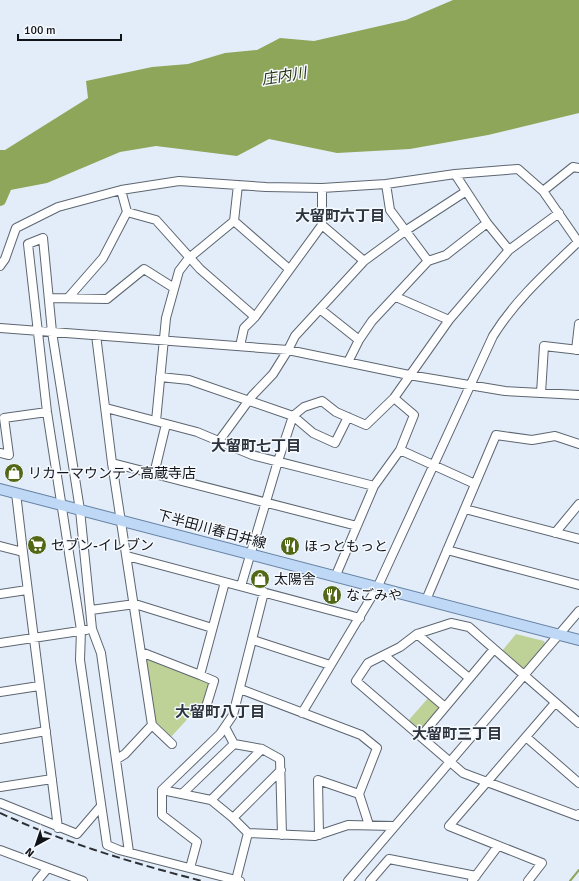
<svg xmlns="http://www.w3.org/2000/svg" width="579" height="881" viewBox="0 0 579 881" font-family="Signika,'Noto Sans JP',sans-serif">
	<rect width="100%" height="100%" fill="#e3edf9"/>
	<path fill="#bed298" d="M516 634 544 641 545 644 524 668H521L502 651Z
		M148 658 210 681 207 698 170 738 155 722 146 660Z
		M429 697 440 706V709L422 730H419L408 721Z"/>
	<path fill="#8da659" d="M453 0H579V113L488 135 410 149 337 153 269 139 237 156 156 146 120 152 47 183 0 192V150H5L88 98 86 81 152 67 188 64 225 53 257 50 280 38 314 41 406 20Z"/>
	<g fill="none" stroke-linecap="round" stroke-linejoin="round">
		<path stroke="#8da659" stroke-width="2" d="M570 881 579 870"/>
		<path stroke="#8da659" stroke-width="12" d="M0 200 10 177"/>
		<g stroke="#5d6671" stroke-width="10">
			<path id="minor" d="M455 174 518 169 543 191 579 243
				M386 184 390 210 428 261
				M543 191 573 167 579 168
				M127 212 156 220 200 269 255 317
				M234 221 289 269
				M322 225 364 261
				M0 266 5 259 16 228 58 207 121 190 179 181 266 187 322 188 386 184 455 174 487 223 509 250
				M396 297 449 320
				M49 298 107 299 144 269 174 288
				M68 298 103 258 127 212 121 190
				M320 309 359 340
				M0 328 288 350 409 375 505 391 579 395
				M96 335 112 463 152 725 172 744
				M240 346 244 328 255 317 322 225V188
				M576 350 579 324
				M348 362 359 340 372 321 428 261 446 255 487 223
				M160 377 189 380 293 416 313 433 335 443 348 417
				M541 393 544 346 579 350
				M106 408 197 432 252 455 374 486
				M156 421 166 318 179 271 189 258 234 221 238 185
				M219 441 252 396 273 374 288 350 295 336 364 261 405 231 465 192
				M400 450 475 484
				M0 453 9 455 4 418 47 412
				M112 463 357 526
				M154 474 166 424
				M16 493 23 552
				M465 509 579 539
				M555 533 579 504
				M0 546 23 552 58 828
				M447 550 579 585
				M127 556 360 618
				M336 575 374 486 400 450 414 415 394 398
				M241 586 278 461 293 416 304 407 322 401 336 412 366 425 394 398 449 320 509 250 559 213
				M0 594 27 590
				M426 600 496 435 532 440 555 436 579 444
				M91 610 135 604 212 628
				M417 634 469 678
				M253 640 330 665
				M0 643 86 630
				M141 652 200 675 225 582
				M384 655 445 707
				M200 675 214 681 206 707
				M240 689 361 735 377 748 359 794 369 825
				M0 692 39 686
				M302 713 378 586 493 336C516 299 548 271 579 241
				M579 723 469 627 451 623 417 634 400 647 368 663 356 681 463 773 578 816 579 814
				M225 727 234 744 262 749 280 759 282 835
				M421 736 494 649
				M526 737 579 783
				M0 739 46 731
				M117 759 125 754 152 725
				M0 787 52 779
				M162 790 211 800 233 818 248 833 236 880
				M183 793 234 744
				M211 800 262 749
				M0 803 77 834 101 806
				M233 818 281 770
				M248 833 315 836 348 825 394 826
				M319 835 318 780 359 794
				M0 850 83 881
				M129 852 101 653 92 629 80 510 52 332 43 238 28 244 47 412 81 630 80 660 107 845 119 850 240 881
				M190 868 197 842 162 815V790L220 734 233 715 264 592
				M37 881 47 869
				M348 881 579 611
				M370 881 389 859 476 876
				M472 881 498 846
				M528 881 542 863 449 826 555 703"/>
		</g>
		<g stroke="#6682a3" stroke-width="12">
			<path id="major" d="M0 489 579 640"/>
		</g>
		<use href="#minor" stroke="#fff" stroke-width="8"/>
		<use href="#major" stroke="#bfd8f5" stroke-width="10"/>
		<path stroke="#2c3035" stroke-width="2" stroke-dasharray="8 4" stroke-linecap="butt" d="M0 813C65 843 133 863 202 881"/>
	</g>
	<defs>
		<g id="shop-disc" transform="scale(1)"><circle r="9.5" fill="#526817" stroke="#f6faff"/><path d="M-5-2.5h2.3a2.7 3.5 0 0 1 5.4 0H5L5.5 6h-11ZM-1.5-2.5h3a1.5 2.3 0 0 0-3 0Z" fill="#fff"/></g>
		<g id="supermarket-disc" transform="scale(1)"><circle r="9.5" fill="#526817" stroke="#f6faff"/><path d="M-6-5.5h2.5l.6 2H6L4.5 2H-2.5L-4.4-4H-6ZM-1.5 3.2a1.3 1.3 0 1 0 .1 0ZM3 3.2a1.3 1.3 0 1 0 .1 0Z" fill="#fff"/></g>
		<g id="restaurant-disc" transform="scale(1)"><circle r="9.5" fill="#526817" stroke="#f6faff"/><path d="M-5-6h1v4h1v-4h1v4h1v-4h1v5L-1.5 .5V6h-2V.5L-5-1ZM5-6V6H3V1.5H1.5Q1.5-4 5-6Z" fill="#fff"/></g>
	</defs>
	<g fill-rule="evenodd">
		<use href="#shop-disc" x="14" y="473"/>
		<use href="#supermarket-disc" x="37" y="545"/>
		<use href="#restaurant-disc" x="290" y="546"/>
		<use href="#shop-disc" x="260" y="579"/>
		<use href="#restaurant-disc" x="332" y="595"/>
	</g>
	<g text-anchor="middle" stroke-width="3" stroke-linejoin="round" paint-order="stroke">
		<g font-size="14" fill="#101317" stroke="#f6faff" text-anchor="start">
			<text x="28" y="478">リカーマウンテン高蔵寺店</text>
			<text x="51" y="550">セブン-イレブン</text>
			<text x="304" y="551">ほっともっと</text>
			<text x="274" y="584">太陽舎</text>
			<text x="346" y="600">なごみや</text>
		</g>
		<g font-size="14" fill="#101317" stroke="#f6faff">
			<text transform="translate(212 529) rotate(15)" y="5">下半田川春日井線</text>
		</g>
		<g font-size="15" font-style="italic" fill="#26300f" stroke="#f6faff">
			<text transform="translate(284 76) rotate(-9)" y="5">庄内川</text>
		</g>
		<g font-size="15" font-weight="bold" fill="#2d343e" stroke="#f6faff">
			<text x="340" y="221">大留町六丁目</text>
			<text x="256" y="451">大留町七丁目</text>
			<text x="220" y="717">大留町八丁目</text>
			<text x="457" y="739">大留町三丁目</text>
		</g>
	</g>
	<g transform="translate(36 845) rotate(220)" stroke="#f6faff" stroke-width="3" paint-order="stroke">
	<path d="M0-3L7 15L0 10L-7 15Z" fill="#101317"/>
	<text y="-6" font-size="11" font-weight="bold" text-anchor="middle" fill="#101317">N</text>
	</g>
	<path d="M18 34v6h103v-6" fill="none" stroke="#101317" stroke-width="2"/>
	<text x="24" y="34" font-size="12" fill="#101317" stroke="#f6faff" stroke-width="3" paint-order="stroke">100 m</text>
</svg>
